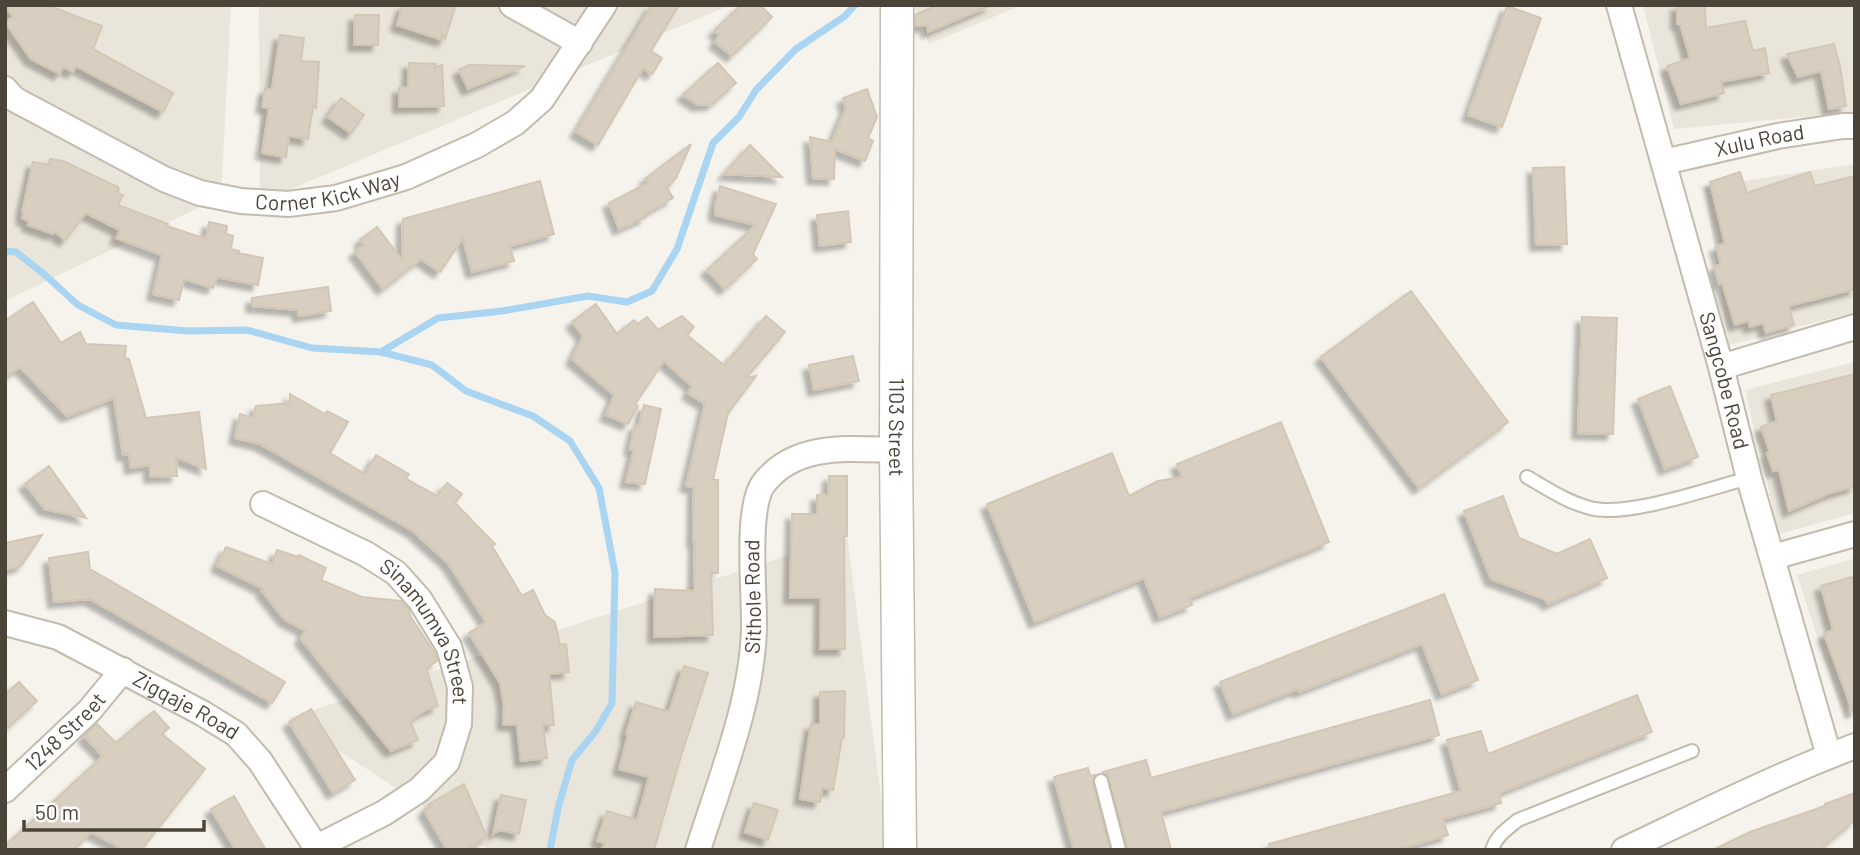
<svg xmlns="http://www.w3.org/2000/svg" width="1860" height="855" viewBox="0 0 1860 855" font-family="Barlow,sans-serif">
	<defs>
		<filter id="shadow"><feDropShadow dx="-6" dy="6" stdDeviation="2" flood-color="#0004"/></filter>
	</defs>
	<rect width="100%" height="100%" fill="#f6f3ec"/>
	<path fill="#eae5da" d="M5 5H231L221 197 5 301Z
		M259 5H731L260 202Z
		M914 5H1022L929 44Z
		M1643 5H1855V112L1674 129Z
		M1855 164V312L1729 345 1705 187Z
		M1855 362V513L1779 534 1745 390Z
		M847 536 888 850H490L289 718Z
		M1855 558V716L1844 719 1797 575Z"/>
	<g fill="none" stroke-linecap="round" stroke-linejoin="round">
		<path stroke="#a9d4f2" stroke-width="7" d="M5 251 16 252 44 274 78 305 116 325 188 331 247 330 312 348 381 352 432 365 466 391 533 416 570 441 599 488 615 573 612 703 596 731 572 760 558 808 550 850
			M381 352 438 318 502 311 588 296 627 302 652 291 677 249 713 143 739 117 756 90 796 49 845 16 855 5"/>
	</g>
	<path fill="#d8cfc1" stroke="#d3c7b4" stroke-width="2" filter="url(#shadow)" d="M5 5H47L102 26 93 49 173 93 163 112 76 66 73 72 63 67 60 74 31 59 5 22 13 17Z
		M403 5H456L445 39 441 32 442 40 397 25Z
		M652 5H679L651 51 662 58 652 74 643 68 598 145 576 132Z
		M741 5H760L772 17 732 56 715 42 720 35 714 31Z
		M938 5H992L928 32 927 26H915V15Z
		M1677 5H1705L1706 28 1745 21 1753 51 1765 48 1769 73 1721 82 1724 93 1681 104 1667 66 1690 58 1680 24H1677Z
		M1507 6 1541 18 1502 127 1468 115Z
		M355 15H379L378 45H354Z
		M280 35 304 38 301 61 319 62 316 108 313 106 308 139 289 136 286 157 262 153 269 108 262 107 265 89H272Z
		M1834 44 1840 66 1846 106 1829 109 1821 71 1798 77 1787 54Z
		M409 63 436 64 435 68 442 65 444 106 399 107V88L408 87Z
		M718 63 736 83 712 104 698 105 683 95Z
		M469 65 525 66 468 89 459 70Z
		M867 89 877 117 868 138 873 141 865 161 835 149 834 179 813 178 810 137 832 142 846 108 843 98Z
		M341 98 364 115 351 133 328 117Z
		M691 144 676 178 667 188 673 198 644 214 646 217 619 229 609 203 648 183 645 179Z
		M750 145 782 177 724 174Z
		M50 159 63 161 118 187 119 189 117 193 123 195 118 205 168 224 167 226 206 239 209 222 227 226 226 234 233 236 231 249 239 251 238 253 263 258 258 285 217 277 213 288 184 279 179 300 153 294 162 255 116 238 120 230 86 213 65 240 54 231 53 234 28 225 29 221 22 218 24 213 22 212 33 162 49 165Z
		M1564 167 1567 244 1536 245 1533 168Z
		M1740 172 1747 193 1810 172 1815 186 1855 176V289L1789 306 1794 325 1766 333 1763 323 1750 327 1748 321 1735 325 1722 283 1719 284 1714 266 1721 265 1716 246 1725 244 1710 182Z
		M540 181 554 234 510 246 514 261 472 272 463 238 440 272 421 259 383 289 355 252 364 245 360 240 377 227 402 260 403 219Z
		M720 186 776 204 753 254 757 259 725 289 707 270 756 225 715 215V207Z
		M848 211 851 242 820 246 817 215Z
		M328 287 331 311 299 316 298 310 252 306V298Z
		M1411 291 1508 422 1419 488 1321 357Z
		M33 302 61 343 80 332 86 344 126 346 125 358 129 359 146 418 199 412 206 469 176 457 177 476 150 477V465L131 468 129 454 123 455 114 398 67 416 20 367 5 377V321Z
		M596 304 617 334 634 320 638 324 647 317 658 330 682 316 694 327 687 335 725 366 734 353 735 354 766 316 785 332 746 378 756 376 728 413 713 480H718V573H711L713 635 654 637 655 589 694 591 695 542H693L694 487 686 486 705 404 688 393 692 386 664 361 635 404 638 406 628 424 606 415 614 395 572 359 583 336 572 322Z
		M1582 317 1617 318 1613 434 1578 433Z
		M853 356 859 381 814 390 809 365Z
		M1855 374V486L1828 494 1789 511 1779 470 1773 471 1767 453 1770 452 1761 427 1777 421 1771 395Z
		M1670 386 1698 457 1665 469 1638 399Z
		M290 394 325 414 327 411 348 422 330 453 365 474 376 455 409 474 406 479 437 496 447 483 462 494 455 503 495 544 492 546 522 596 533 590 545 615 555 622 560 645 566 644 569 672 549 674 554 725H543L547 758 521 761 517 725 503 724 504 704 500 683 469 633 486 622 448 563 413 531 260 444 235 438 240 414 253 418 256 406 290 403Z
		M644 405 661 409 645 484 626 482 634 450 630 449 635 425 639 426Z
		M1281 422 1329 542 1189 598 1192 605 1160 617 1144 578 1035 622 987 504 1112 453 1129 496 1158 481 1182 477 1177 464Z
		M49 466 86 518 45 509 25 484Z
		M829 476H847V536H844L845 649H820L821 598H790L792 514H817V495L828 496Z
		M1503 496 1519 538 1557 554 1590 539 1607 578 1548 604 1545 599 1491 579 1464 511Z
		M42 535 21 566 5 570V543Z
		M226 547 272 564 277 550 298 557 299 555 326 568 321 580 362 597 401 601 408 609 412 619 435 653 437 661 426 668 438 706 424 711 410 721 418 740 391 751 301 639 305 630 285 620 262 591 264 589 217 566Z
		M88 552 90 569 285 682 272 703 90 599 54 602 49 558Z
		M1852 577 1855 589V711L1853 712 1824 634 1833 630 1821 586Z
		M1444 594 1478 680 1442 694 1422 644 1299 692 1298 689 1233 714 1220 682Z
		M684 666 708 673 681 756 654 850H602L605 843 597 841 607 811 637 820 649 777 619 769 628 735 626 734 636 702 669 712Z
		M19 682 37 701 5 730V695Z
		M845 691 844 738H842L833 790 822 788 820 802 800 799 811 724H820V692Z
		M1637 695 1652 732 1499 793 1501 803 1443 819 1448 835 1396 850H1270L1269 844 1461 791 1447 740 1481 731 1488 754Z
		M1430 700 1439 735 1161 812 1171 850H1128L1109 779 1107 774 1103 772 1146 760 1151 778Z
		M311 709 355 780 333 793 289 722Z
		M154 711 169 728 162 734 205 769 141 850H124L91 832 74 850H5V846L103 756 84 736 97 724 116 743Z
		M1088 768 1090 776 1095 775 1093 783 1110 850H1074L1054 777Z
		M464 784 487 837 465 850H447L424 810 430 807 428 805Z
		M1855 793V820L1819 850H1713L1750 832 1825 806V804Z
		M501 795 526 800 519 834 500 830 493 834Z
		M234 796 250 824 266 850H236L211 809Z
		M754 803 778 810 768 840 745 832Z"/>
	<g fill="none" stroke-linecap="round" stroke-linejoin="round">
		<g stroke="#c2bbae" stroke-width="16">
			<path id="service" d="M1527 477C1548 489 1567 502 1590 508 1627 518 1710 488 1749 478
				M1101 781 1119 850
				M1492 850C1496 836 1507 829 1518 820L1692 751"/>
		</g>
		<g stroke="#c2bbae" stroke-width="28">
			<g id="minor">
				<path d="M512 5 580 43"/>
				<path id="s1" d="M1619 5 1721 367 1749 478 1829 756"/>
				<path id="s2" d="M5 89 14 99 164 179 200 193 241 201 288 204 336 198 406 177 477 145 515 123 542 99 604 5"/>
				<path id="s3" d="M1664 162 1778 136 1843 126H1855"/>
				<path d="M1721 367 1855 327"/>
				<path id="s4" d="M263 504 366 554 396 573 420 600 449 647 460 687 459 724 447 762 419 790 384 813 317 847"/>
				<path d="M1773 557 1855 534"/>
				<path id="s5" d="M5 623 58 637 202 713 236 734 260 761 318 850"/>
				<path id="s6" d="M5 790 89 711 123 670"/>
				<path id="s7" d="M698 850C720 780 752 702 754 629 755 596 745 507 764 483 796 442 850 449 896 450"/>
				<path d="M1624 850C1700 814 1776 776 1855 746"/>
			</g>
		</g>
		<g stroke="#c2bbae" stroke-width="35">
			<g id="tertiary">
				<path id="s8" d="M897 5 896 450 900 850"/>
			</g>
		</g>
		<use href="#service" stroke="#fff" stroke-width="12"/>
		<use href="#minor" stroke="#fff" stroke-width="24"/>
		<use href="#tertiary" stroke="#fff" stroke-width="32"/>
	</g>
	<g text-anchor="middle" stroke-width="6" stroke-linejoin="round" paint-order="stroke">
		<g font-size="21" fill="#4b4439" stroke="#fff">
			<text dy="7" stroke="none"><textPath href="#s3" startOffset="98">Xulu Road</textPath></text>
			<text dy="7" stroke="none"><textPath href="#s2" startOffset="352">Corner Kick Way</textPath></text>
			<text dy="7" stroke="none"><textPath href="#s1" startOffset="390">Sangcobe Road</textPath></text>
			<text dy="7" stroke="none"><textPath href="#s8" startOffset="422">1103 Street</textPath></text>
			<text dy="7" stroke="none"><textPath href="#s7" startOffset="261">Sithole Road</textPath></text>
			<text dy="7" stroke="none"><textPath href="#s4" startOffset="217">Sinamumva Street</textPath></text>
			<text dy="7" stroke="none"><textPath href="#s5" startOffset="200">Zigqaje Road</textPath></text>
			<text dy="7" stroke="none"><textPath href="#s6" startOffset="84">1248 Street</textPath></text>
		</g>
	</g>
	<rect width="1860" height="855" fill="none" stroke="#4b4439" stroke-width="14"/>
	<path d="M24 820v10h180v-10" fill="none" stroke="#4b4439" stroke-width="3.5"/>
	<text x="35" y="820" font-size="21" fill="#4b4439" stroke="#ffffff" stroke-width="5" paint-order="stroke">50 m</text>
</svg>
